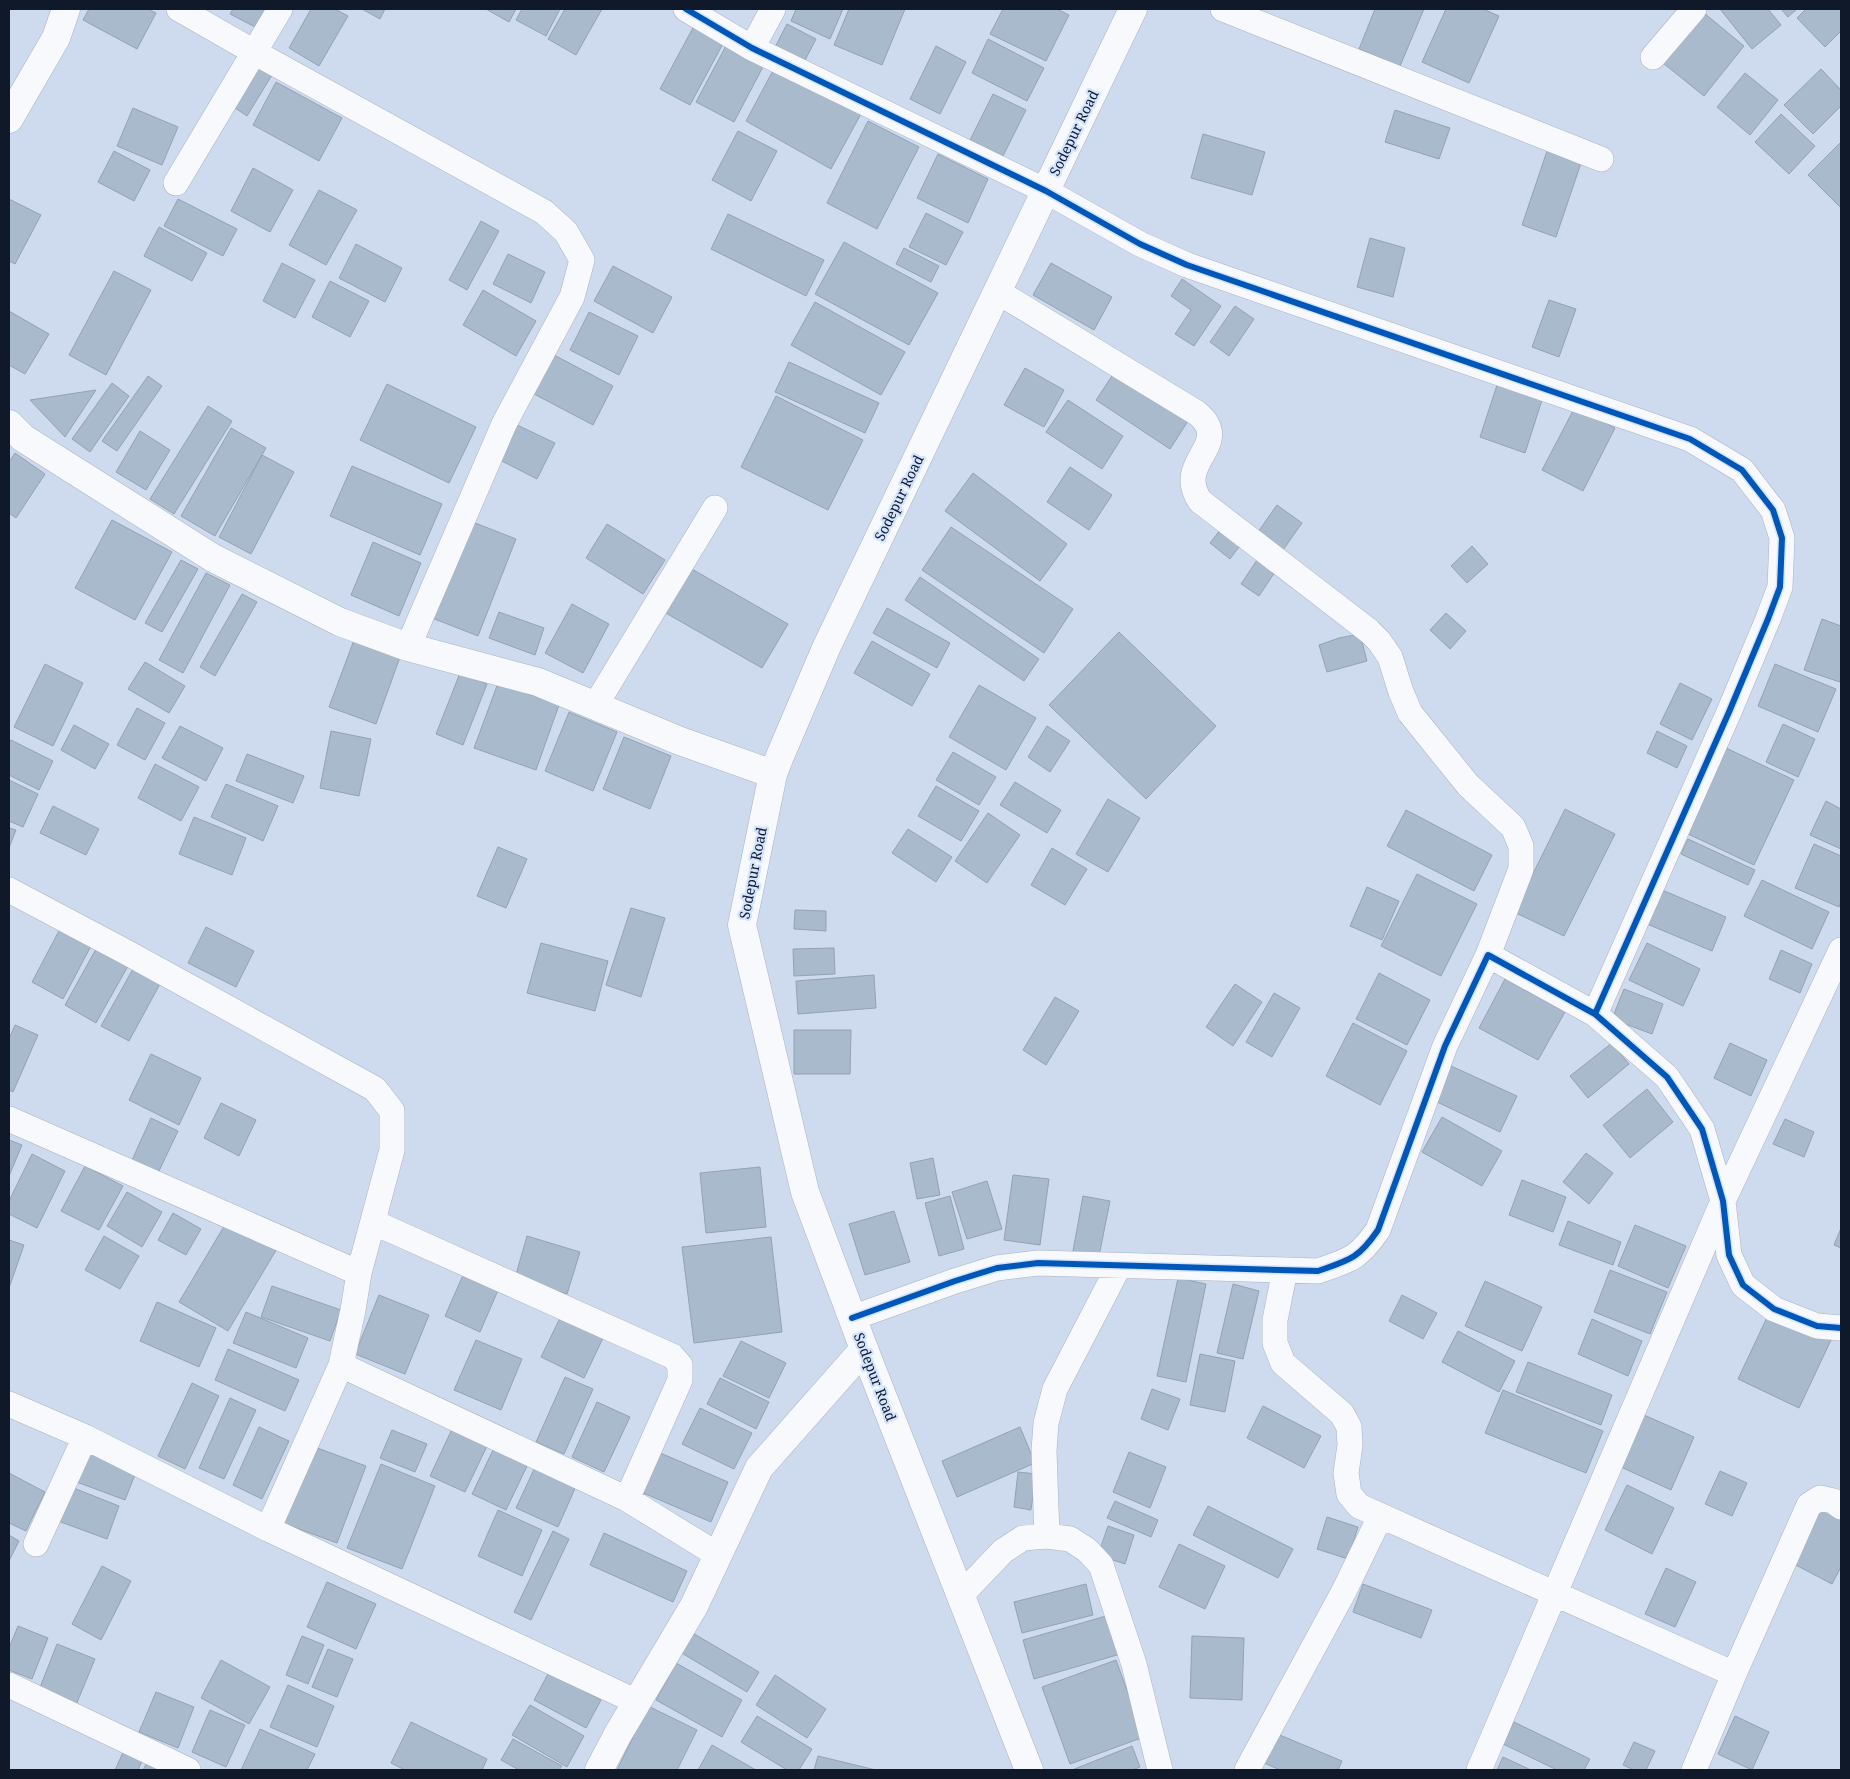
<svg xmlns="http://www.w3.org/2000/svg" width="1850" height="1779" viewBox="0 0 1850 1779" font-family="'Noto Serif',serif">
	<rect width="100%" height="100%" fill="#cedaee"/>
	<path fill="#a8bacb" stroke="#94a2b2" d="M89 9H148L156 13 137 49 83 20Z
		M233 9H267L257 28 230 14Z
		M311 9H335L348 16 319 66 289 48Z
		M362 9H385L380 19Z
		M486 9H516L509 22Z
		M522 9H560L546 36 516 20Z
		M565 9H602L576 55 548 39Z
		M796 9H843L830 39 791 21Z
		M849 9H905L882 65 834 45Z
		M1003 9H1057L1069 15 1046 61 990 34Z
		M1375 9H1424L1400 66 1359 49Z
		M1446 9H1483L1499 16 1469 83 1422 62Z
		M1720 9H1768L1781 25 1752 49Z
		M1781 9H1797L1788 17Z
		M1806 9H1841V31L1825 47 1797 18Z
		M1704 13 1744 46 1704 96 1663 63Z
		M695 24 725 40 690 105 660 89Z
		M787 24 816 39 801 68 772 53Z
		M988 39 1044 68 1027 101 972 73Z
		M728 42 765 63 734 122 696 102Z
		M936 46 966 62 940 114 910 99Z
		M257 65 272 75 247 116 232 106Z
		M776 65 862 112 831 169 746 121Z
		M1821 69 1841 90V106L1813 134 1784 105Z
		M1745 73 1778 100 1750 135 1717 107Z
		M276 82 342 118 319 161 253 125Z
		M993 94 1026 110 1003 156 970 140Z
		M133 108 178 127 162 165 117 146Z
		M1395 110 1450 128 1439 159 1385 142Z
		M1781 114 1815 146 1789 174 1755 142Z
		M868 121 919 147 877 229 827 203Z
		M738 131 777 151 751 201 712 180Z
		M1203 134 1265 152 1252 195 1191 178Z
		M1841 142V208L1808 175Z
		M114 151 150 170 134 201 98 182Z
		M1547 151 1581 163 1556 237 1522 225Z
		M938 154 988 179 968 223 917 198Z
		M253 168 293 190 270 232 231 211Z
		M319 190 357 210 326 265 289 245Z
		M9 199 41 215 15 264 9 261Z
		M178 199 237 229 223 256 164 226Z
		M926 213 963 232 946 265 909 247Z
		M728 214 824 260 806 296 711 249Z
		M481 221 499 231 467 290 449 280Z
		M159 227 207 253 192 281 144 256Z
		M1370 238 1405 248 1393 297 1357 287Z
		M844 242 938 293 909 345 815 294Z
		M356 244 402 268 385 302 339 278Z
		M904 248 939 266 931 282 896 264Z
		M508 254 545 272 531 303 493 284Z
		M282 263 315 280 295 318 263 301Z
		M1051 263 1112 297 1094 330 1033 295Z
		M613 266 672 297 653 333 594 301Z
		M114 271 151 290 106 375 69 355Z
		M1182 279 1221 306 1194 346 1175 334 1191 310 1171 296Z
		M330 281 369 301 350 337 312 317Z
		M483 290 536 321 516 356 463 325Z
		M1549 300 1576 309 1559 357 1532 347Z
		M815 302 905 352 881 395 791 345Z
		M1235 306 1254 319 1229 356 1210 342Z
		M9 311 49 334 25 374 9 365Z
		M589 312 638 336 619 375 570 350Z
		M554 355 613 386 593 425 534 394Z
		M789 362 879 403 865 433 775 392Z
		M1025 368 1064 390 1044 427 1004 405Z
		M1116 370 1190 418 1170 449 1096 400Z
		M148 376 162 386 117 451 102 441Z
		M112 383 129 396 90 452 72 439Z
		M387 384 476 427 449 483 360 440Z
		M1497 385 1542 400 1525 453 1480 437Z
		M96 390 65 437 30 400Z
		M776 396 863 440 828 510 741 467Z
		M1068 400 1123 436 1102 469 1046 432Z
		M208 406 232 421 174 514 150 499Z
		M1575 407 1615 428 1583 491 1542 470Z
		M515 424 555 443 537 479 498 459Z
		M231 428 266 448 215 536 181 516Z
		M140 431 170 450 146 490 116 472Z
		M15 453 45 474 16 518 9 513V462Z
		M262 455 294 472 251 554 219 537Z
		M352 466 442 504 420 555 330 516Z
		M1070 467 1112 495 1089 530 1047 502Z
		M973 473 1067 544 1040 581 945 511Z
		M1277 505 1302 523 1283 550 1258 532Z
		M112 520 172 552 135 620 75 588Z
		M470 521 516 539 478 636 432 618Z
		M607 524 665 560 643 594 586 558Z
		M1224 525 1244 540 1230 559 1210 543Z
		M951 527 1073 609 1044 653 922 570Z
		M373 542 421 563 399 616 351 595Z
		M1472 546 1488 564 1467 583 1451 566Z
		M1261 554 1279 566 1259 596 1241 584Z
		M181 560 198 569 162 632 145 623Z
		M690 568 788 624 762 668 664 612Z
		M206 573 230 585 183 673 159 660Z
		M920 577 1039 659 1024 681 905 600Z
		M242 594 257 602 215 676 200 667Z
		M572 604 609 624 583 673 545 653Z
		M887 608 950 643 937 668 873 633Z
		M499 612 544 628 535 655 489 638Z
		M1446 613 1466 631 1450 649 1430 630Z
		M1822 619 1841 626V678L1840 682 1804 670Z
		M1119 632 1216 726 1146 799 1049 705Z
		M1360 634 1367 661 1327 672 1319 645 1339 638Z
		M354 640 400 657 376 724 329 707Z
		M872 641 930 674 912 706 854 673Z
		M145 662 185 686 169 713 128 689Z
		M45 664 83 683 53 746 14 727Z
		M1775 664 1836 689 1818 732 1758 706Z
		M460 673 487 684 463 745 436 734Z
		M498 683 559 705 536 770 474 748Z
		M1680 683 1712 699 1692 740 1660 724Z
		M979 685 1036 718 1006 770 949 737Z
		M137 708 165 723 145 760 117 745Z
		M569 712 617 732 593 791 545 771Z
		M1783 724 1815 739 1798 777 1766 762Z
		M74 725 109 744 95 769 61 750Z
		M180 726 223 748 206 781 162 758Z
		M1047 726 1070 741 1050 772 1028 757Z
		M331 731 371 739 359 796 320 788Z
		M1657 731 1687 746 1677 768 1647 753Z
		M624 737 671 756 650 809 603 789Z
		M11 740 53 761 39 790 9 775V744Z
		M1726 748 1794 780 1754 865 1686 833Z
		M953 752 996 777 979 805 936 780Z
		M247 754 304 776 293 803 236 781Z
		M155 764 199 787 181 821 138 798Z
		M9 780 38 794 23 827 9 821Z
		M1015 782 1061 810 1047 833 1000 805Z
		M226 784 278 806 263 841 211 817Z
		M936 786 979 811 961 841 918 816Z
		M1108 799 1140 818 1108 872 1076 854Z
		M1826 801 1841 809V849L1810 835Z
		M53 806 99 829 86 855 40 833Z
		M1565 809 1615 834 1564 936 1514 912Z
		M1406 810 1492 855 1474 891 1387 846Z
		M988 813 1020 835 987 883 955 861Z
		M194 817 246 838 232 875 179 854Z
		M9 828 16 830 9 848Z
		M908 829 952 857 936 882 892 853Z
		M1688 839 1755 870 1748 885 1681 854Z
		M1814 844 1841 856V901L1839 907 1795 888Z
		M498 847 527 859 506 908 477 896Z
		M1052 848 1087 869 1065 905 1031 885Z
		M1417 874 1477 904 1441 976 1381 946Z
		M1762 880 1829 912 1812 949 1744 916Z
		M1367 887 1399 901 1382 940 1350 926Z
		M1662 890 1726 917 1712 951 1647 924Z
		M631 908 665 918 641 997 606 985Z
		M795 910 826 911V931L794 929Z
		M206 927 254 951 236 987 188 963Z
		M60 929 91 946 63 999 32 982Z
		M541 943 608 961 595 1011 527 993Z
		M1647 943 1700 969 1683 1006 1629 980Z
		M834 948 835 974 794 976 793 949Z
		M96 949 128 966 96 1023 65 1005Z
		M1781 950 1812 964 1800 993 1769 979Z
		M133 969 160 984 129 1041 101 1026Z
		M1379 973 1430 1000 1407 1045 1356 1019Z
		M874 975 876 1008 798 1014 796 981Z
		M1505 979 1565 1012 1538 1060 1479 1028Z
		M1235 984 1262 1002 1233 1046 1206 1027Z
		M1624 989 1663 1004 1652 1034 1612 1019Z
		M1274 993 1300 1008 1272 1057 1246 1042Z
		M1055 997 1079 1011 1046 1065 1023 1050Z
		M1353 1023 1407 1051 1380 1105 1326 1076Z
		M15 1025 38 1035 13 1092 9 1090V1039Z
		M794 1030H851L850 1074H794Z
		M1612 1043 1629 1064 1588 1098 1570 1076Z
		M1730 1043 1767 1060 1751 1096 1714 1078Z
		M151 1054 201 1078 179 1125 129 1100Z
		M1451 1066 1517 1096 1500 1132 1435 1101Z
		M1647 1089 1673 1122 1630 1158 1603 1125Z
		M221 1103 256 1120 239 1156 204 1138Z
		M1442 1117 1502 1151 1482 1186 1422 1152Z
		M151 1118 178 1131 158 1173 132 1160Z
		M1785 1119 1814 1132 1804 1157 1773 1144Z
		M9 1140 22 1145 9 1176Z
		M1586 1153 1613 1173 1589 1204 1563 1182Z
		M32 1154 65 1171 37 1228 9 1214V1201Z
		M933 1158 940 1195 917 1199 910 1163Z
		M85 1166 123 1186 99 1230 61 1211Z
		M760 1167 766 1227 706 1233 700 1173Z
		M1013 1175 1049 1179 1040 1245 1004 1240Z
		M1522 1180 1566 1197 1553 1232 1509 1215Z
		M987 1181 1002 1229 967 1239 952 1192Z
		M127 1192 162 1212 142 1247 107 1226Z
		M950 1196 964 1249 939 1256 925 1203Z
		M1083 1196 1110 1201 1099 1256 1073 1251Z
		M894 1211 910 1262 865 1275 849 1224Z
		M173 1213 201 1229 186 1255 158 1240Z
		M229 1218 278 1247 228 1331 179 1302Z
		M1568 1221 1621 1242 1613 1265 1559 1245Z
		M1635 1225 1686 1246 1668 1288 1618 1266Z
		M1841 1228V1248L1834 1245Z
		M104 1236 139 1256 120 1289 85 1270Z
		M527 1236 580 1252 567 1294 515 1278Z
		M771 1237 782 1332 694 1343 682 1247Z
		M9 1240 24 1245 9 1288Z
		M1610 1270 1667 1292 1650 1334 1594 1312Z
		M464 1273 499 1288 480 1332 445 1316Z
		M1178 1278 1206 1284 1186 1382 1157 1376Z
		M1485 1281 1542 1307 1522 1351 1465 1326Z
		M1233 1284 1259 1291 1243 1359 1217 1353Z
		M272 1286 341 1310 330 1341 261 1317Z
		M379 1295 429 1315 405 1374 355 1354Z
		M1402 1295 1437 1313 1423 1339 1389 1321Z
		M157 1302 216 1328 199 1367 140 1341Z
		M1770 1311 1831 1340 1799 1408 1738 1379Z
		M246 1312 308 1338 296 1368 233 1343Z
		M561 1316 604 1336 584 1378 541 1357Z
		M1592 1319 1642 1341 1628 1376 1578 1354Z
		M1458 1331 1515 1361 1499 1392 1442 1362Z
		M476 1340 522 1359 501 1410 454 1390Z
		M741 1341 786 1363 769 1398 723 1376Z
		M228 1349 299 1380 285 1411 215 1380Z
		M1200 1354 1235 1361 1225 1412 1190 1405Z
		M1528 1362 1612 1395 1601 1425 1516 1392Z
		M565 1377 593 1389 564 1454 536 1442Z
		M720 1378 769 1402 756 1429 707 1404Z
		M192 1383 219 1396 185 1469 158 1456Z
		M1152 1389 1180 1399 1168 1430 1141 1419Z
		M1503 1390 1603 1431 1586 1473 1485 1433Z
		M230 1398 256 1410 224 1479 199 1468Z
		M597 1402 630 1417 604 1472 572 1457Z
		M1263 1406 1321 1436 1304 1468 1247 1438Z
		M700 1408 752 1433 734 1469 682 1444Z
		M1644 1415 1694 1437 1671 1490 1621 1467Z
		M259 1427 289 1441 262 1499 233 1485Z
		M453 1427 488 1444 465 1492 430 1476Z
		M1020 1427 1035 1463 957 1497 942 1461Z
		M392 1430 427 1444 415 1472 380 1458Z
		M312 1446 366 1466 337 1543 283 1523Z
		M87 1448 138 1467 125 1500 74 1481Z
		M494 1448 528 1464 506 1510 472 1494Z
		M658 1452 728 1482 711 1522 641 1492Z
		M1129 1452 1166 1467 1150 1508 1113 1492Z
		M381 1464 435 1486 402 1569 347 1548Z
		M536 1465 577 1484 558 1527 516 1508Z
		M1720 1471 1747 1483 1732 1516 1705 1504Z
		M1018 1472 1036 1474 1031 1510 1014 1507Z
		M9 1473 45 1492 26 1531 9 1523Z
		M1627 1485 1674 1508 1652 1554 1605 1530Z
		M71 1487 119 1506 107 1539 58 1521Z
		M1115 1501 1158 1520 1151 1537 1107 1518Z
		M1817 1505 1841 1518V1567L1832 1584 1788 1561Z
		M1208 1506 1293 1549 1278 1578 1193 1535Z
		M498 1510 542 1530 522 1576 478 1556Z
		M1327 1517 1358 1527 1348 1559 1317 1549Z
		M1108 1526 1134 1535 1125 1564 1098 1555Z
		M553 1531 569 1539 531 1620 514 1612Z
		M604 1533 687 1571 673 1602 590 1565Z
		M9 1535 19 1541 9 1561Z
		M1179 1544 1225 1566 1205 1609 1159 1587Z
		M102 1566 131 1581 101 1640 72 1624Z
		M1666 1568 1696 1582 1675 1627 1645 1614Z
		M327 1582 376 1604 356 1649 307 1627Z
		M1086 1584 1093 1615 1022 1633 1014 1602Z
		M1363 1584 1432 1610 1421 1638 1353 1612Z
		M1113 1614 1124 1653 1034 1679 1023 1640Z
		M18 1626 48 1638 32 1679 9 1670V1648Z
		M691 1632 759 1672 747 1692 680 1652Z
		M302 1636 324 1645 308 1684 286 1675Z
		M1192 1636 1244 1638 1242 1700 1190 1698Z
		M57 1644 95 1659 76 1705 39 1690Z
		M328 1649 353 1659 337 1697 312 1687Z
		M221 1660 270 1687 249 1724 201 1698Z
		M1116 1660 1144 1737 1070 1764 1042 1687Z
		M676 1663 742 1700 722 1737 656 1700Z
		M549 1672 601 1700 586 1728 534 1700Z
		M775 1675 826 1709 807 1738 756 1705Z
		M288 1685 334 1706 317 1747 270 1727Z
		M156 1692 194 1707 178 1748 139 1732Z
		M530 1705 584 1736 567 1767 512 1735Z
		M648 1706 697 1730 677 1770H617Z
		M210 1710 245 1725 226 1767 192 1752Z
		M757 1716 812 1749 799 1770H787L741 1742Z
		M1735 1716 1769 1732 1752 1770 1718 1754Z
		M411 1722 487 1759 482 1770H405L391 1763Z
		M1514 1722 1590 1759 1584 1770H1557L1503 1744Z
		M260 1729 315 1754 307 1770H241Z
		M1275 1733 1342 1761 1338 1770H1280L1262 1762Z
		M513 1739 562 1766 559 1770H519L501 1760Z
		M1634 1742 1655 1751 1646 1770H1634L1623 1765Z
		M712 1745 756 1770H698Z
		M1132 1746 1140 1767 1132 1770H1072Z
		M125 1748 144 1757 138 1770H115Z
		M818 1756 876 1770H814Z
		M1503 1757 1531 1770H1497Z
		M149 1759 173 1770H143Z"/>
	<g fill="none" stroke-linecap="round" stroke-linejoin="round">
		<g stroke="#a9b3c4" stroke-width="26">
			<path id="street" d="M179 9 254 52 544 212 566 232 582 260 572 297 504 424 408 647
				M686 9 752 48 1046 191 1140 244 1187 265 1690 439 1742 470 1773 510 1782 538 1780 587 1768 619 1729 712 1595 1014
				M1223 9 1601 159
				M752 48 773 9
				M1653 57 1694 9
				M176 183 280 9
				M998 292 1197 413C1235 445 1173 461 1200 501L1369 631 1379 641 1390 657 1401 692 1410 713 1468 785 1513 827 1521 846V869L1488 955
				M595 706 715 508
				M9 890 126 952 375 1089 392 1111V1150L359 1273 353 1310 341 1365 627 1499 718 1555
				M9 1119 359 1273
				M373 1222 672 1356 680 1365V1380L627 1499
				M1285 1270 1275 1320V1343L1283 1363 1342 1414 1349 1427 1350 1445 1346 1473 1349 1494 1359 1506 1734 1674 1694 1770
				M852 1318 955 1281 997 1268 1038 1263 1318 1271C1350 1260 1358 1259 1378 1230L1445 1046 1488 955 1595 1014 1667 1077 1702 1129 1723 1201 1729 1255 1743 1285 1774 1309 1817 1326 1841 1328
				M9 1404 85 1437 268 1529 637 1702
				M268 1529 341 1365
				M1047 1536 1044 1451 1046 1423 1055 1389 1119 1266
				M36 1544 85 1437
				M961 1595 1003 1551 1023 1538 1047 1536 1070 1539 1087 1550 1101 1565 1134 1664 1160 1770
				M1734 1674 1809 1505 1820 1498 1833 1501 1841 1507
				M9 1685 188 1770
				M1247 1770 1344 1591 1380 1517
				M1479 1770 1723 1201 1841 950"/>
		</g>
		<g stroke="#a9b3c4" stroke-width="29">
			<path id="secondary" d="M9 119 56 38 66 9
				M9 424 23 438 213 558 340 622 408 647 538 682 680 741 773 774
				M599 1770 618 1734 694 1606 759 1468 864 1349"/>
		</g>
		<g stroke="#a9b3c4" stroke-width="29">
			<path id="primary" d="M1029 1770 864 1349 805 1192 742 925 773 774 780 756 827 646 1133 9"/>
		</g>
		<use href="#street" stroke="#f8f9fc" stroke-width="25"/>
		<use href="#secondary" stroke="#f8f9fc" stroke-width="28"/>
		<use href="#primary" stroke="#f8f9fc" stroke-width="28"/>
		<g stroke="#d3e4ff" stroke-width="9">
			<path id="cycleway" d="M686 9 752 48 1046 191 1140 244 1187 265 1690 439 1742 470 1773 510 1782 538 1780 587 1768 619 1729 712 1595 1014
				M852 1318 955 1281 997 1268 1038 1263 1318 1271C1350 1260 1358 1259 1378 1230L1445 1046 1488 955 1595 1014 1667 1077 1702 1129 1723 1201 1729 1255 1743 1285 1774 1309 1817 1326 1841 1328"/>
		</g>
		<use href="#cycleway" stroke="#0057b8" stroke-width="6"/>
	</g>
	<g text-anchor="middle" stroke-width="4.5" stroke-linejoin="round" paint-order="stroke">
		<g font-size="14" fill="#0f1929" stroke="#d3e4ff">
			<text transform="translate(1074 133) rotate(-64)" y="5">Sodepur Road</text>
			<text transform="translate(899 498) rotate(-64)" y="5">Sodepur Road</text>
			<text transform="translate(753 873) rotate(-79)" y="5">Sodepur Road</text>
			<text transform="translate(875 1377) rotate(69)" y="5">Sodepur Road</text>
		</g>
	</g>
	<rect width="1850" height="1779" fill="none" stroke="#0f1929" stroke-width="20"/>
</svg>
